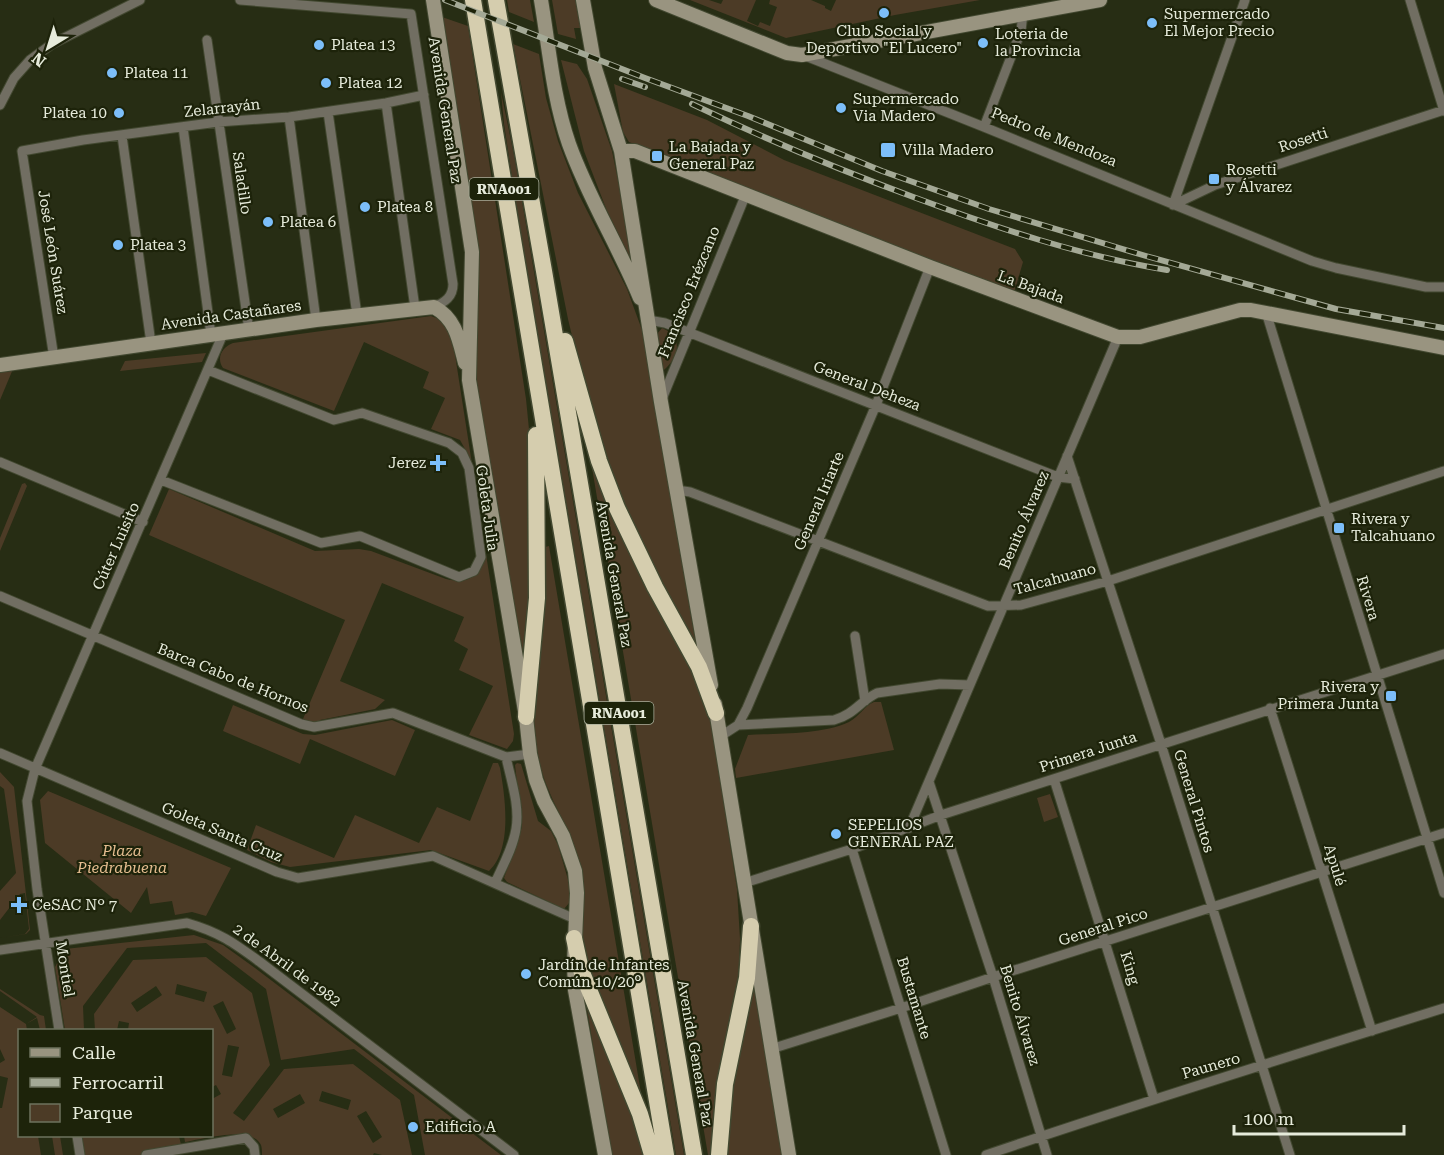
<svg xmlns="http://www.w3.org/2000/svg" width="1444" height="1155" viewBox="0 0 1444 1155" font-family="'Roboto Serif',serif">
	<rect width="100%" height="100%" fill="#272d14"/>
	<path fill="#4c3b26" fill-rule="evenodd" d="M507 0H530L534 22 509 12Z
		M552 0H577L582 28H574L576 39 558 34Z
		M690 0H709L721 4 723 0H756L747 21 758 26 760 22 770 26 777 7 769 4 770 0H811L825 6V8L831 11 836 0H980L895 15 786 38Z
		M442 17 468 26 526 399 534 480 535 541 524 686 475 379 478 247Z
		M513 44 539 54 546 98 558 141 578 193 627 289 642 330 697 650 629 525 593 424 568 319Z
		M561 60 577 64 587 79 612 151 637 272 607 211 584 151Z
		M614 84 707 120 784 160 1015 249 1023 262 1014 293 629 142 623 132Z
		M501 92 515 160 684 1155H676L519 223 504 124Z
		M431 316 447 322 451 329 514 734 513 741 507 749 469 735 493 686 459 670 468 649 454 641 464 617 382 583 340 681 385 700 375 709 320 720 317 725 303 719 345 620 149 535 169 489 315 551 359 549 371 551 446 579C464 583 475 581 482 562L465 449 460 440 431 429 445 398 423 388 429 372 364 342 334 411 223 368C216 358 222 347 233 343Z
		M662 328C684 337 679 357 664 370H661L657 334Z
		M206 353 202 362 120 371 125 361Z
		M13 369 0 400V372Z
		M590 456 602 492 617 528 691 669 710 713 737 889 740 939 738 989 715 1155H708Z
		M25 483 27 486 0 551V538L22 484Z
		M549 546 644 1111C623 1061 597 1011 585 957 579 927 587 896 580 866 575 840 559 816 549 791 540 771 535 746 534 724 530 665 545 606 545 547Z
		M874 702H881L894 750 736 778 735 769 748 735C779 733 821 735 849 722 859 717 864 706 874 702Z
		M233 705 303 734 315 735 392 720 415 730 395 776 310 739 300 764 223 731Z
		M493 763H498L500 768C505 796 513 849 489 871L431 850 290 867 271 862 247 850 256 825 334 858 355 815 419 843 437 807 470 821Z
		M517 763 521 764 538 821 551 831 558 845 569 883V903L564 909 507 882 504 878 522 827 515 765Z
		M0 772 14 787 30 930 26 934 0 938 25 934 29 929 25 893 20 894 0 920V891L16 873 4 789 0 786Z
		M48 791 231 868 206 916 192 912 175 915 172 901 150 904 147 887 131 913 45 843 40 800Z
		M1050 794 1058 817 1044 822 1037 798Z
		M194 935 223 945 255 968 501 1155H425L414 1095 354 1049 281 1060 266 989 206 943 127 948 83 1006 84 1030H65L55 967 65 949Z
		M206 957 252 993 270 1065 233 1113 244 1121 284 1069 353 1064 400 1100 412 1155H382L374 1153 373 1155H262C262 1152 262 1148 261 1145 252 1125 202 1139 185 1142L184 1136H212V1099L221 1094 216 1085 212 1087V1030H128L129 1023 119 1021 117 1030H95L94 1014 133 960ZM177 984 207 992 204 1002 175 994ZM156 986 162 995 137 1012 131 1003ZM223 1001 236 1029 227 1034 213 1006ZM228 1045 239 1047 232 1077 222 1075ZM322 1091 351 1100 348 1110 319 1101ZM300 1094 305 1103 278 1118 273 1109ZM366 1111 382 1137 373 1143 357 1116Z
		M755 985 783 1155H726L732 1077 752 990Z
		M0 989 40 1015 44 1016 46 1030H40L37 1018 26 1024 27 1030H20V1136H38L41 1155H0V1108H2L8 1078 0 1076V1063L5 1060 0 1049V1007L26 1024 37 1017 0 991Z
		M586 1003 615 1064 645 1155H611Z
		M52 1136H60L63 1155H55Z
		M77 1136H179L182 1149 146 1155H80Z"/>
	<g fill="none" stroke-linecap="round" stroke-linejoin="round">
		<g stroke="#424830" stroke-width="11">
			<path id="street" d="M240 0 411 14 453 284C453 297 445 302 434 307
				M1410 0 1444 111
				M207 40 249 330
				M803 55 984 127 1312 261 1336 268 1426 287H1444
				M386 103 415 308
				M0 105 14 78 30 60 52 44 140 0
				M328 112 357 315
				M289 117 316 320
				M183 127 211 335
				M984 127 1021 31 1023 13
				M122 136 151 343
				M1173 205 1215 185 1444 110
				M1173 205 1245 0
				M1266 312 1444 893
				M648 320 665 323 1058 477 1075 479
				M54 358 22 151 83 140 218 122 289 117 386 103 424 95
				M662 399 746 194
				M1067 456 1161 744 1290 1155
				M0 462 143 522
				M161 480 321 543 360 536 459 577 474 571 481 557 469 468 462 453 449 443 362 413 334 420 208 370
				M677 490 690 492 988 606 1021 605 1108 581 1444 471
				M0 596 301 724 314 727 393 713 506 757 530 754
				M855 636 865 701
				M1270 708 1372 1031
				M738 725 834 720C855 714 860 701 877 693L940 684 970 685
				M721 736 738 725 747 708 876 405 930 267
				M0 753 277 872 298 878 433 856 575 919
				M1054 779 1154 1099
				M929 782 993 977 1047 1155
				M909 828 1118 337
				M852 849 946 1155
				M495 883C503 865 513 848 516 829 520 806 511 780 506 757
				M744 883 852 849 941 815 1444 654
				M0 950 187 923C219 932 234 943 260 962L514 1155
				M59 1030 37 889 27 801 35 769 223 334
				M771 1049 901 1008 993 977 1444 833
				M77 1136 80 1155
				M146 1155 246 1138 254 1147 255 1155
				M986 1155C1138 1103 1291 1056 1444 1008"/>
		</g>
		<g stroke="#424830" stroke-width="16">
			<path id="secondary" d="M433 0 472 252 469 380 526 717 530 754 536 780 544 801 563 836 575 871 577 893 574 964 575 990 605 1155
				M541 0C549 47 553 98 569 144 588 197 618 245 640 298
				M583 0 595 68 621 151 661 402 711 685
				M656 0 787 53 802 55 1100 0
				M621 151H635L930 267 1118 337H1140L1240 310H1251L1444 348
				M0 365 316 320 434 307C456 319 459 340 465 363
				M715 704 789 1155"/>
		</g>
		<g stroke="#424830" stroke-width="19">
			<path id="highway" d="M473 0 666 1155
				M496 0 544 271 694 1155
				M565 341 599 461 617 508 655 587 699 667 716 713
				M526 717 537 598 536 435
				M574 938 581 970 640 1114 652 1155
				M719 1155 725 1084 747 978 751 926"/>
		</g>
		<use href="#street" stroke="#716e62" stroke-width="9"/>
		<use href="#secondary" stroke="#999480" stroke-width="14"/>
		<use href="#highway" stroke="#d5cdae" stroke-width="16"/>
		<g stroke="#a4a996" stroke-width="6">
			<path id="rail" d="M445 0 645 78 748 116 882 171 989 209 1146 256 1336 309 1444 328
				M622 79 645 87
				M692 104C765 139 840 170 916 198 997 228 1081 256 1167 270"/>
		</g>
		<use href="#rail" stroke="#1d230a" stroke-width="4" stroke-dasharray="11" stroke-linecap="butt"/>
	</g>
	<g fill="#7cbef9" stroke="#1d230a" stroke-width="2">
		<circle cx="884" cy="13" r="6"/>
		<circle cx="1152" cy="23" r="6"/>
		<circle cx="983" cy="43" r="6"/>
		<circle cx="319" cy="45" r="6"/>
		<circle cx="112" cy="73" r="6"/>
		<circle cx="326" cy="83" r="6"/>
		<circle cx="841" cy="108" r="6"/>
		<circle cx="119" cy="113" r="6"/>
		<rect x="880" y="142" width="16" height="16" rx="3"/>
		<rect x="651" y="150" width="12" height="12" rx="3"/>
		<rect x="1208" y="173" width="12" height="12" rx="3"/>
		<circle cx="365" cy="207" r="6"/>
		<circle cx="268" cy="222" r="6"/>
		<circle cx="118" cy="245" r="6"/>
		<path d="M435 454h6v6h6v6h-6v6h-6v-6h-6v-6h6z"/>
		<rect x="1333" y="522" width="12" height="12" rx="3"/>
		<rect x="1385" y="690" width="12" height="12" rx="3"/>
		<circle cx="836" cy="834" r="6"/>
		<path d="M16 896h6v6h6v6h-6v6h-6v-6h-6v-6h6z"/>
		<circle cx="526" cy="974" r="6"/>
		<circle cx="413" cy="1127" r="6"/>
	</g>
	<g text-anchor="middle" stroke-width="4.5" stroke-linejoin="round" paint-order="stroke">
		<g fill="#1d230a" stroke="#aaaf9c" stroke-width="1.5">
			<rect x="469.5" y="178" width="69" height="22" rx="4.5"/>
			<rect x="584.5" y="702" width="69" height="22" rx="4.5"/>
		</g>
		<g font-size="14" font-weight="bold" fill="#e6ebdb">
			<text x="504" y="194">RNA001</text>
			<text x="619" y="718">RNA001</text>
		</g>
		<g font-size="15" fill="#e6ebdb" stroke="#1d230a" text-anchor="start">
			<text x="1164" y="19">Supermercado<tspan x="1164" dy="17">El Mejor Precio</tspan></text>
			<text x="884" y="36" text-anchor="middle">Club Social y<tspan x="884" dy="17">Deportivo "El Lucero"</tspan></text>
			<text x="995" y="39">Loteria de<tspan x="995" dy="17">la Provincia</tspan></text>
			<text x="331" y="50">Platea 13</text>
			<text x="124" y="78">Platea 11</text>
			<text x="338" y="88">Platea 12</text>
			<text x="853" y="104">Supermercado<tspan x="853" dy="17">Via Madero</tspan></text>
			<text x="107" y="118" text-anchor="end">Platea 10</text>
			<text x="669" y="152">La Bajada y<tspan x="669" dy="17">General Paz</tspan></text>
			<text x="902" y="155">Villa Madero</text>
			<text x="1226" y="175">Rosetti<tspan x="1226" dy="17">y Álvarez</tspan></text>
			<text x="377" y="212">Platea 8</text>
			<text x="280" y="227">Platea 6</text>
			<text x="130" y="250">Platea 3</text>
			<text x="426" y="468" text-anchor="end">Jerez</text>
			<text x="1351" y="524">Rivera y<tspan x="1351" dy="17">Talcahuano</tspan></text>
			<text x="1379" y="692" text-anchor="end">Rivera y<tspan x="1379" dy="17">Primera Junta</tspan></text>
			<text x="848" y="830">SEPELIOS<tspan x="848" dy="17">GENERAL PAZ</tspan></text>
			<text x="32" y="910">CeSAC Nº 7</text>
			<text x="538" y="970">Jardín de Infantes<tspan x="538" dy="17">Común 10/20°</tspan></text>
			<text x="425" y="1132">Edificio A</text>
		</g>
		<g font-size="15" fill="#e6ebdb" stroke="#1d230a">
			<text transform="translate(222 108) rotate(-6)" y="5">Zelarrayán</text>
			<text transform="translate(445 110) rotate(81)" y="5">Avenida General Paz</text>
			<text transform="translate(1054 137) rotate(22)" y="5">Pedro de Mendoza</text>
			<text transform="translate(1303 140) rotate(-18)" y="5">Rosetti</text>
			<text transform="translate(242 183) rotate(82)" y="5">Saladillo</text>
			<text transform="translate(53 252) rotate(81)" y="5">José León Suárez</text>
			<text transform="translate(1031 287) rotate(20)" y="5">La Bajada</text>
			<text transform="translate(689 292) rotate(-68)" y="5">Francisco Erézcano</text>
			<text transform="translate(231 315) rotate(-8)" y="5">Avenida Castañares</text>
			<text transform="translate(867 386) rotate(21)" y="5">General Deheza</text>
			<text transform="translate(819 501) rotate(-67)" y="5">General Iriarte</text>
			<text transform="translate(487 508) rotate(82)" y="5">Goleta Julia</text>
			<text transform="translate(1024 520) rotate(-67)" y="5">Benito Álvarez</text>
			<text transform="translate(116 546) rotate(-66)" y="5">Cúter Luisito</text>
			<text transform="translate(614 574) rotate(80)" y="5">Avenida General Paz</text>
			<text transform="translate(1055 579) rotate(-15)" y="5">Talcahuano</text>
			<text transform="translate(1368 598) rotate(73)" y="5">Rivera</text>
			<text transform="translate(233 678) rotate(22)" y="5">Barca Cabo de Hornos</text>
			<text transform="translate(1088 752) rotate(-18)" y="5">Primera Junta</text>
			<text transform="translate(1194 801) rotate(73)" y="5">General Pintos</text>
			<text transform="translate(222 832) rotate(23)" y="5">Goleta Santa Cruz</text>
			<text transform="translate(1335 865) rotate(73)" y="5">Apulé</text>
			<text transform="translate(1103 927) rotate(-18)" y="5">General Pico</text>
			<text transform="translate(287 965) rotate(36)" y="5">2 de Abril de 1982</text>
			<text transform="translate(1130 968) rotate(73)" y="5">King</text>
			<text transform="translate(65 969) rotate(81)" y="5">Montiel</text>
			<text transform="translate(914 998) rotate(73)" y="5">Bustamante</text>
			<text transform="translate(1020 1015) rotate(73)" y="5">Benito Álvarez</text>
			<text transform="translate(695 1053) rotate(80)" y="5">Avenida General Paz</text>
			<text transform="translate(1211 1066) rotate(-16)" y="5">Paunero</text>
		</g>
		<g font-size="15" font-style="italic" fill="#e5bd90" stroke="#1d230a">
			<text x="122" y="856">Plaza<tspan x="122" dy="17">Piedrabuena</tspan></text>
		</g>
	</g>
	<rect x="18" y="1029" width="195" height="108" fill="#1d230a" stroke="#6d735e" stroke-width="1.5"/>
	<rect x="30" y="1048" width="30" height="9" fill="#999480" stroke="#6d735e" stroke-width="1.5"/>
	<text x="72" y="1059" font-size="18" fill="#e6ebdb">Calle</text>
	<rect x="30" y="1078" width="30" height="9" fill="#a4a996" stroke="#6d735e" stroke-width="1.5"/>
	<text x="72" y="1089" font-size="18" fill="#e6ebdb">Ferrocarril</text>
	<rect x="30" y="1104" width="30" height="18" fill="#4c3b26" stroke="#6d735e" stroke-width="1.5"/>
	<text x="72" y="1119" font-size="18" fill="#e6ebdb">Parque</text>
	<g transform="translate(48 48) rotate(218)" stroke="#1d230a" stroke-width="4.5" paint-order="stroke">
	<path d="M0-4.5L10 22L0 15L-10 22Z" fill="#e6ebdb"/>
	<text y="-9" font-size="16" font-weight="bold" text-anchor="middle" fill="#e6ebdb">N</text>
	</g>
	<path d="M1234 1125v9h170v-9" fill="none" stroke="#e6ebdb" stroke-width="3"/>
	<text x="1243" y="1125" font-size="18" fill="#e6ebdb" stroke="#1d230a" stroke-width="4.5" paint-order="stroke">100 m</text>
</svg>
